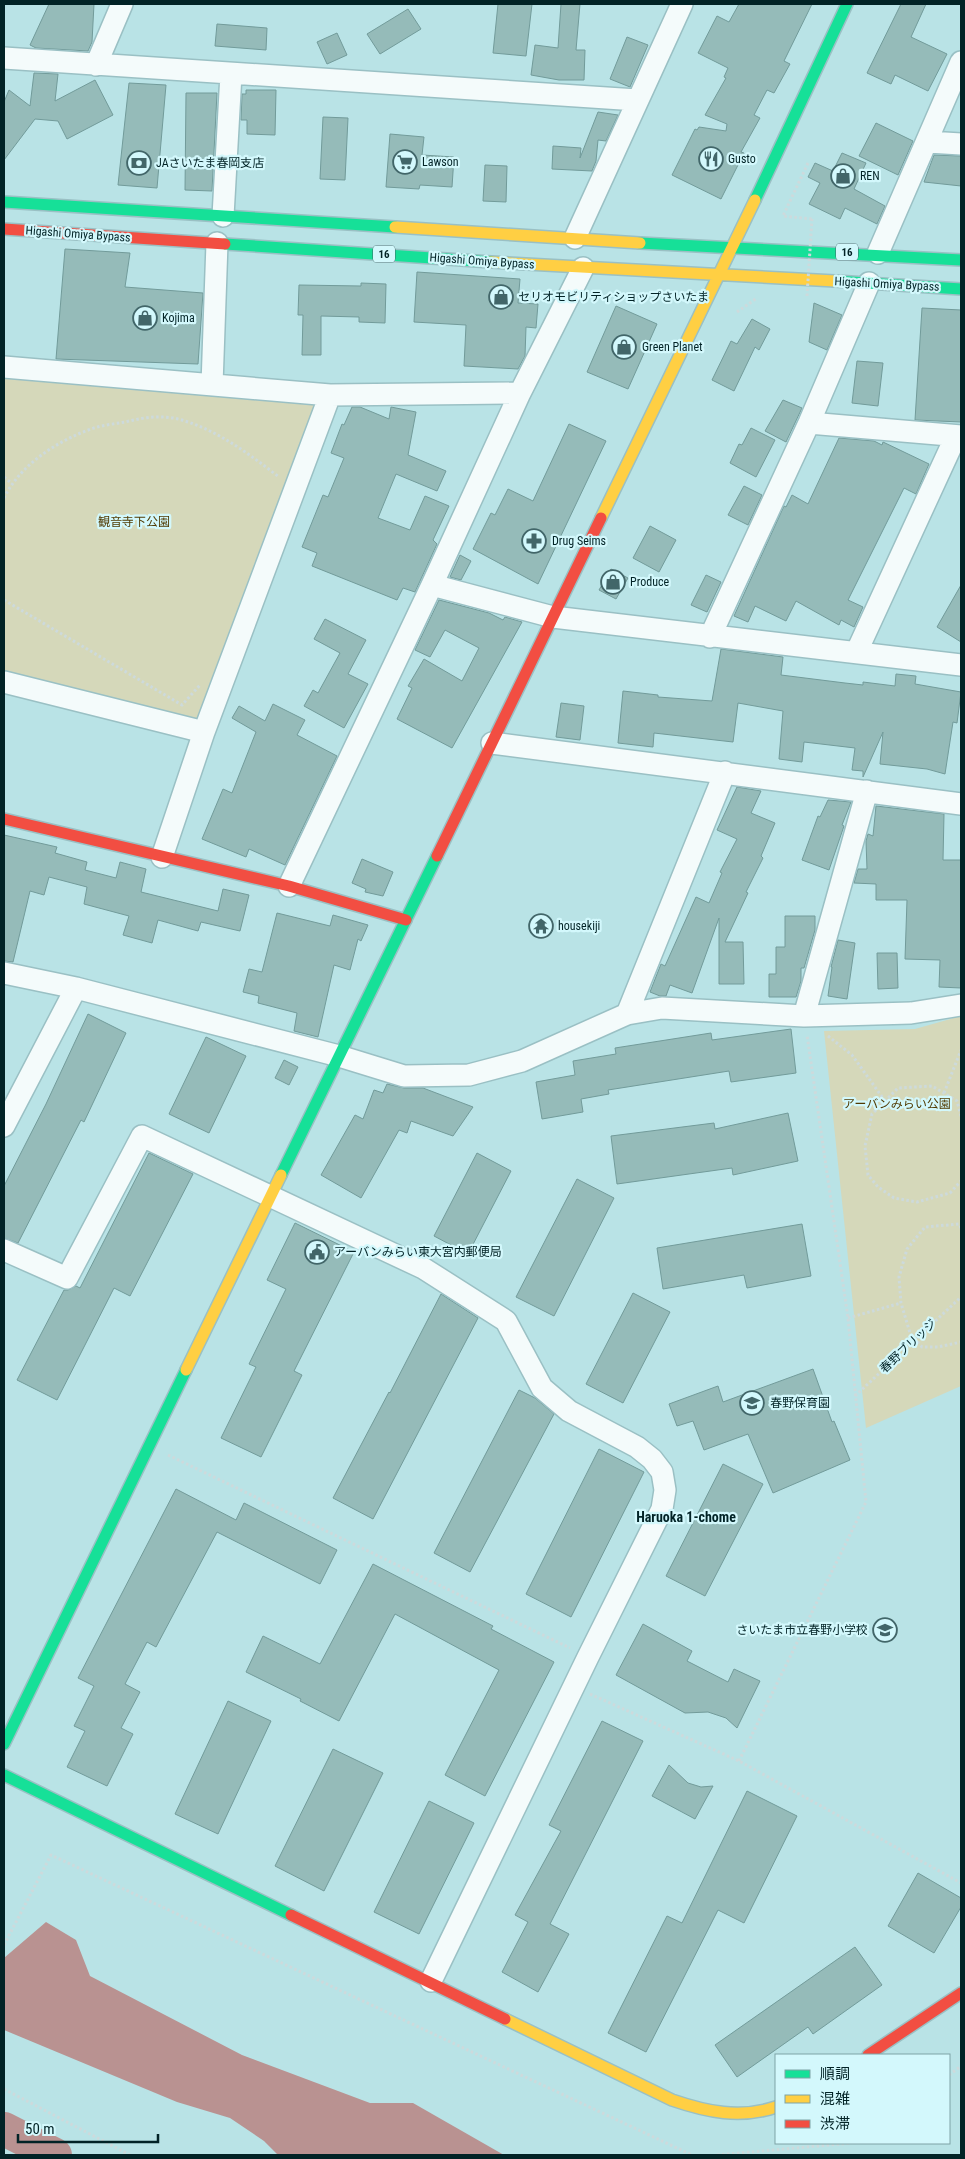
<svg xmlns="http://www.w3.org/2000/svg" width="965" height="2159" viewBox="0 0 965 2159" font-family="'Roboto Condensed','Noto Sans JP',sans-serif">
	<rect width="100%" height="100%" fill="#b9e3e6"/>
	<path fill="#d5d8ba" d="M4 376 319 404 197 722 4 672Z
		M961 1016V1386L866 1428 824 1031 915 1029Z"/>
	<path fill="#b99291" d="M46 1922 76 1940 90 1976 242 2055 370 2103H413L504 2155H278L264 2141 230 2118 177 2102 4 2030V1958Z"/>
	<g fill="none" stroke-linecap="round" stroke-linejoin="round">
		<path stroke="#b99291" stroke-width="34" d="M4 2129 55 2155"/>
	</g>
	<path fill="#95bbb9" stroke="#729b9a" d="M49 4H94L92 42 88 51 36 48 30 45Z
		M498 4H532L526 56 493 53Z
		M561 4H580L576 50H585L584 80H559L531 75 535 45 558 48Z
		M739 4H812L784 61 790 64 774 93 767 90 754 115 760 118 741 152 744 153 721 199 672 175 695 129 697 130 699 127 726 131 727 124 705 115 726 78 724 77 728 68 698 53 717 16 729 22Z
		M901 4H926L911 37 947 54 928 91 895 75 891 84 867 73Z
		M408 9 421 29 380 54 367 34Z
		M217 24 267 28 266 50 215 46Z
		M337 33 347 55 327 64 317 42Z
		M627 37 648 45 630 87 610 79Z
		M34 73 58 74 55 101 95 80 113 115 67 139 58 121 35 119 4 160V102L9 90 30 106Z
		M129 83 166 85 157 188 118 185Z
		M246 90H276L275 135 247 134V120H241L242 94H246Z
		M186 93H217L212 191 185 190Z
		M598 112 618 115 606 141 598 140 596 161 592 171 552 169 553 146 581 148 580 158Z
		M323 117 348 118 345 180 320 179Z
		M876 123 913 141 898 175 859 156Z
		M390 134 424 137 422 155 454 157 452 187 420 185 419 189 386 187Z
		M842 153 866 163 854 189 885 206 877 224 845 208 840 219 809 204 820 183 808 177 815 163 833 171Z
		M934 155 961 156V186L924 182Z
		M485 165 507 166 506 202 483 201Z
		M65 249 130 253 125 287 203 293 198 364 56 359Z
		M417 272 520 279 518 303 538 304 536 328 526 327 525 356 518 369 464 366 466 325 414 322Z
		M361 283 386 284 385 323 359 322V317L321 316V355H302L303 315H298L299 285 361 286Z
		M814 303 842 315 827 350 809 342Z
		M616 306 657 324 628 389 587 372Z
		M922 308 961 310V422L915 420Z
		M752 319 770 329 759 350 755 347 734 391 712 380 731 341 737 344Z
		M857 361 883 363 878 406 852 403Z
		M783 400 802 408 786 442 765 431Z
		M352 407H360L389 419 391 407 416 412 408 455 446 471 437 491 396 474 378 518 410 530 425 496 449 506 433 540 437 544 415 592 403 588 397 600 312 566 317 553 302 547 323 495 328 497 344 458 331 453 342 424 344 425Z
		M569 424 606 441 538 584 473 549 491 513 495 515 508 489 533 501Z
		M751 428 775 440 756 477 730 463 739 444 742 445Z
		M839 438 874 441 882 445 883 442 929 464 916 494 904 488 848 600 863 607 854 627 841 620 839 625 796 601 786 621 755 606 748 622 734 616 784 506 786 507 792 495 808 504Z
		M744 486 762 495 748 525 728 515Z
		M650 526 676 540 659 572 633 558Z
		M460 555 471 561 461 580 450 577Z
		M611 569 628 578 616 599 599 590Z
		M706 575 721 582 707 612 691 605Z
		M961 585V642L937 627Z
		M439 600 489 613 503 620 505 617 522 622 452 748 397 719 412 688 408 686 424 659 462 681 479 648 445 630 430 657 415 650Z
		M325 619 366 640 348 674 368 684 344 728 304 706 313 690 318 693 340 653 314 639Z
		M721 649 783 657 781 675 845 683 863 685V682L895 686 896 674 916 676 915 684 961 692 957 723 953 722 945 774 927 769 880 764 883 732 863 777V771L852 770 855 748 804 742 802 762 779 759 783 711 738 703 733 742 654 733 653 747 618 743 623 691 658 695V697L712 701Z
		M561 703 584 706 580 740 556 737Z
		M273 704 305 720 297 735 337 756 285 865 249 849 246 857 202 839 223 789 232 793 256 732 232 718 239 706 265 721Z
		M737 787 761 791 751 813 775 823 761 856 763 858 746 892 748 893 725 942H743L744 984H719V918L692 993 670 985 666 996H660L650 992 661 964 665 966 696 897 709 903 722 873 720 872 737 839 717 830Z
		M828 800 851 802 842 825 844 826 829 870 802 860 818 816 820 817Z
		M876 806 944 814 943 860H961V988L939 987 940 960 905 959 907 900H876V884L854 883 858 869H867L866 841 868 834 873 836Z
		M4 835 57 847 55 853 87 862 85 870 116 878 120 862 146 869 141 892 218 911 223 889 249 895 240 931 201 922 198 931 158 920 152 943 123 935 129 916 84 904 87 887 49 877 44 895 30 891 13 962 4 961Z
		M362 859 393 872 383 896 365 892 366 889 352 883Z
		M277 913 330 926 333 915 368 925 361 941 358 939 350 970 334 965 318 1037 294 1031 297 1013 258 1003 259 996 243 992 249 969 262 972Z
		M785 916H815V930L804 968H801V981L796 997H769V974H776V947H785Z
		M838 940 855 943 847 999 828 996 832 967H831Z
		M877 953H897L898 988 878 989Z
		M88 1014 126 1033 84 1122 81 1120 18 1243 4 1238V1186L46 1104Z
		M791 1029 796 1073 731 1082 729 1071 608 1090 609 1094 581 1099 583 1112 542 1119 536 1082 575 1075 573 1061 616 1054 615 1048 711 1033 712 1040Z
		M206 1037 246 1056 209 1133 169 1114Z
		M284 1060 298 1067 289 1085 275 1078Z
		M387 1084 404 1088H423L473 1107 453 1136 411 1121 407 1133 399 1130 361 1198 321 1175 355 1115 363 1119 374 1090 383 1093Z
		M788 1113 798 1161 733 1175 732 1168 617 1184 611 1136 714 1123 715 1129Z
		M149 1153 193 1174 130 1296 114 1288 57 1400 17 1380 64 1290H68L76 1286 80 1288Z
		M477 1153 511 1171 468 1254 434 1236Z
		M577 1179 614 1198 554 1316 516 1297Z
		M295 1223 354 1252 294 1371 302 1375 261 1457 221 1438 256 1367 249 1364 286 1289 267 1280Z
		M802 1224 811 1276 747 1288 744 1275 663 1289 657 1248Z
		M633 1293 670 1312 623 1403 586 1384Z
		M441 1294 478 1318 373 1519 333 1498 389 1392 390 1393Z
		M813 1369 832 1422 834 1421 850 1460 773 1493 748 1434 704 1450 693 1421 677 1426 669 1404 718 1386 723 1402Z
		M519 1390 535 1398 554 1414 470 1572 434 1553Z
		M599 1449 644 1472 571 1617 526 1594Z
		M723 1464 763 1484 705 1596 666 1576Z
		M176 1489 236 1520 244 1503 337 1550 320 1584 217 1532 156 1647 147 1642 125 1684 140 1692 121 1728 133 1734 107 1786 67 1767 85 1731 74 1726 94 1686 78 1678Z
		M373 1564 493 1626 491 1629 554 1662 485 1796 445 1775 499 1670 395 1614 339 1721 300 1701 301 1699 246 1672 263 1636 320 1664Z
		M643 1624 692 1651 687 1661 728 1682 734 1669 760 1681 737 1728 726 1718 708 1712 685 1713 616 1675Z
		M228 1701 271 1721 218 1834 175 1814Z
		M602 1721 643 1741 550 1924 569 1934 538 1992 502 1972 528 1922 515 1915 561 1831 549 1825Z
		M333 1749 383 1773 324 1891 275 1866Z
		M669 1765 688 1783 701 1787 713 1786 695 1819 652 1796Z
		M747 1791 797 1816 744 1923 718 1910 646 2052 608 2033 667 1916 682 1923Z
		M429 1801 474 1823 419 1934 374 1912Z
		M918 1873 961 1898V1907L934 1953 888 1926Z
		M855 1947 882 1985 813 2034 808 2027 737 2077 715 2045Z"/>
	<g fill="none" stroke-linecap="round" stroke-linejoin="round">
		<g stroke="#9ac0c4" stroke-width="24">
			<path id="street" d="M4 58 637 100
				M96 65 122 4
				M928 142 961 144
				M223 216 231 74
				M575 238 682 4
				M878 253 961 62
				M4 367 330 395 520 393
				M212 385 217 243
				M809 423 961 436
				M432 585 553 617 961 665
				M710 637 809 423 869 283
				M857 651 956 436
				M4 682 204 732
				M492 743 961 804
				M162 857 204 732 330 395
				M289 886 432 585 520 393 583 268
				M4 973 76 988 339 1056 404 1076 469 1075 522 1061 627 1014 662 1008 804 1016 911 1013 961 1005
				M627 1014 725 772
				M804 1016 867 791
				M4 1126 76 988
				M4 1250 67 1278 142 1136 423 1268 506 1321 542 1388 569 1411 637 1447 652 1459 662 1472 665 1490 662 1509 588 1657 431 1981"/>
		</g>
		<g stroke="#9ac0c4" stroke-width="14">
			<path id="fast" d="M755 200 847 4
				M4 202 395 227
				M640 243 961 260
				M225 244 491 262
				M835 281 961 289
				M281 1175 437 856
				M4 1744 186 1370
				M4 1775 291 1915"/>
		</g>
		<g stroke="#9ac0c4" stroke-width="14">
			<path id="slow" d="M395 227 640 243
				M491 262 835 281
				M601 518 755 200
				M186 1370 281 1175
				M505 2019 672 2100C707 2112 740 2119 776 2107"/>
		</g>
		<g stroke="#9ac0c4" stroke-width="14">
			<path id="jam" d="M4 229 225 244
				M4 819 289 886 406 920
				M437 856 601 518
				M291 1915 505 2019
				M868 2055 961 1993"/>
		</g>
		<path stroke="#cddadc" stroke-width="3" stroke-dasharray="2.5 2.5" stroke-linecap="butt" d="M808 163 783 216 812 219
			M737 312 757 298
			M4 477 11 483
			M4 498C20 465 57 441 91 429 102 425 114 424 125 422 145 417 164 414 185 421 220 432 249 454 279 477
			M4 600 182 705 200 685
			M828 1036 852 1055 885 1101
			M944 1093 961 1050
			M961 1116 957 1101 932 1086 898 1088 872 1114 865 1146 868 1175 878 1187 894 1198 917 1202 950 1193 961 1181
			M961 1228 959 1224 925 1227 907 1249 899 1277 901 1303 910 1333 922 1347H938L961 1342
			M848 1318 901 1303
			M168 1455 570 1648
			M590 1694 739 1761 961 1883
			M739 1761 866 1502 848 1318 807 1035
			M4 1945 51 1855 692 2155
			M949 2075 961 2066
			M4 2089 130 2155
			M717 2155 852 2143"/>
		<use href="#street" stroke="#f4fbfb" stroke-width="21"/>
		<use href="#fast" stroke="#16e098" stroke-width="11"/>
		<use href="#slow" stroke="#ffcf43" stroke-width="11"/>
		<use href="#jam" stroke="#f24e42" stroke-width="11"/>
		<path stroke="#cddadc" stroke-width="3" stroke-dasharray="2.5 2.5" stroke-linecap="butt" d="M807 296 812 219
			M855 1396 961 1297"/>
	</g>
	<defs>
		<g id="restaurant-ring" transform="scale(1.25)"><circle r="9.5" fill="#d3f8fc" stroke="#426669" stroke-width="1.5"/><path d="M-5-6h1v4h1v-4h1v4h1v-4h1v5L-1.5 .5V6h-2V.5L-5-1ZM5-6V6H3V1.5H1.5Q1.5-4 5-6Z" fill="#426669"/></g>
		<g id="supermarket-ring" transform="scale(1.25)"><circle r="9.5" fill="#d3f8fc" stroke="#426669" stroke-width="1.5"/><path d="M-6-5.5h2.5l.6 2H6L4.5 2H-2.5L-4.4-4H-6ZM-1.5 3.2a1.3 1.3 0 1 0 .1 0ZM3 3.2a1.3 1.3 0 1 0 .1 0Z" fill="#426669"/></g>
		<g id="bank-ring" transform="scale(1.25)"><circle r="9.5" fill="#d3f8fc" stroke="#426669" stroke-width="1.5"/><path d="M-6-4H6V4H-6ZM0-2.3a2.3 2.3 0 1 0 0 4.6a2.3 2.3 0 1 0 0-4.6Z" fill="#426669"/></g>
		<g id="shop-ring" transform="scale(1.25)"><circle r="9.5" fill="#d3f8fc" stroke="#426669" stroke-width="1.5"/><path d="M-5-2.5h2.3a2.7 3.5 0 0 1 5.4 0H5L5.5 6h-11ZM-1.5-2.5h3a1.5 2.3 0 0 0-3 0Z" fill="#426669"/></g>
		<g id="pharmacy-ring" transform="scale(1.25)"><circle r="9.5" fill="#d3f8fc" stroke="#426669" stroke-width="1.5"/><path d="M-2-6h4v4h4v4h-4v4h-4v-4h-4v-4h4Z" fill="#426669"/></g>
		<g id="temple-ring" transform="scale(1.25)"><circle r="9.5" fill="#d3f8fc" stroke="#426669" stroke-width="1.5"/><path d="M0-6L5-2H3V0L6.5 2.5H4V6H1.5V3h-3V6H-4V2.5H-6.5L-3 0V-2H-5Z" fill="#426669"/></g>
		<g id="civic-ring" transform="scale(1.25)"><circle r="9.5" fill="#d3f8fc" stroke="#426669" stroke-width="1.5"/><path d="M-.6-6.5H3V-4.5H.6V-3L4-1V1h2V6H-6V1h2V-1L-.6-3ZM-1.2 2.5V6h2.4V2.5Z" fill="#426669"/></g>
		<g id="school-ring" transform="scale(1.25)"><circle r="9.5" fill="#d3f8fc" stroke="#426669" stroke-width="1.5"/><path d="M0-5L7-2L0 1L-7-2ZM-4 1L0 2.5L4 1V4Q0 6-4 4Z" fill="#426669"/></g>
	</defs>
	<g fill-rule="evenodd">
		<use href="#restaurant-ring" x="711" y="159"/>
		<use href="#supermarket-ring" x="405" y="162"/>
		<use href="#bank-ring" x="139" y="163"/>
		<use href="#shop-ring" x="843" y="176"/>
		<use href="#shop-ring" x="501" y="297"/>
		<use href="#shop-ring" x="145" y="318"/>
		<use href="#shop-ring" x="624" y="347"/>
		<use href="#pharmacy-ring" x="534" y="541"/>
		<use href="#shop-ring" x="613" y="582"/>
		<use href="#temple-ring" x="541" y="926"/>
		<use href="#civic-ring" x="317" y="1252"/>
		<use href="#school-ring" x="752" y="1403"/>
		<use href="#school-ring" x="885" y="1630"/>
	</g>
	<g text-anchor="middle" stroke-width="4.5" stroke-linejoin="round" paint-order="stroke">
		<g fill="#d3f8fc" stroke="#416366" stroke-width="1">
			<rect x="836" y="243.5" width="22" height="17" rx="4"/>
			<rect x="373" y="245.5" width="22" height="17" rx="4"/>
		</g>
		<g font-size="11" font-weight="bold" fill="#022326">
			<text x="847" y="256">16</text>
			<text x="384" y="258">16</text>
		</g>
		<g font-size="12" fill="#022326" stroke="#d3f8fc" text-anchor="start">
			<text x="728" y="163">Gusto</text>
			<text x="422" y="166">Lawson</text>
			<text x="156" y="167">JAさいたま春岡支店</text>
			<text x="860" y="180">REN</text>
			<text x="518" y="301">セリオモビリティショップさいたま</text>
			<text x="162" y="322">Kojima</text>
			<text x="642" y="351">Green Planet</text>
			<text x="552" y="545">Drug Seims</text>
			<text x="630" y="586">Produce</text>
			<text x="558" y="930">housekiji</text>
			<text x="334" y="1256">アーバンみらい東大宮内郵便局</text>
			<text x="770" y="1407">春野保育園</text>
			<text x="868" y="1634" text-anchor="end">さいたま市立春野小学校</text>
		</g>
		<g font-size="12" fill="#022326" stroke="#d3f8fc">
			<text transform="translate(78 234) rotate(4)" y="4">Higashi Omiya Bypass</text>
			<text transform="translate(482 261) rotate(4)" y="4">Higashi Omiya Bypass</text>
			<text transform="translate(887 284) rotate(3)" y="4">Higashi Omiya Bypass</text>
			<text transform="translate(908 1346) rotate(-43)" y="4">春野ブリッジ</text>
		</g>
		<g font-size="12" fill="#513a02" stroke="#d3f8fc">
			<text x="134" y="526">観音寺下公園</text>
			<text x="897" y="1108">アーバンみらい公園</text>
		</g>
		<g font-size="14" font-weight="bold" fill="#022326" stroke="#d3f8fc">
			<text x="686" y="1522">Haruoka 1-chome</text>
		</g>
	</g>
	<rect width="965" height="2159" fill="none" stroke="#022326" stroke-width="10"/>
	<rect x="775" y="2054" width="175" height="90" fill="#d3f8fc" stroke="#7fa3a6"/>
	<rect x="785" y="2070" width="25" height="8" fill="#16e098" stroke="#7fa3a6"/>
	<text x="820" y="2079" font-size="15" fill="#022326">順調</text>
	<rect x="785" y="2095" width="25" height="8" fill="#ffcf43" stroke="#7fa3a6"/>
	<text x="820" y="2104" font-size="15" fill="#022326">混雑</text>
	<rect x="785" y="2120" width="25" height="8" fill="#f24e42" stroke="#7fa3a6"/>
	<text x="820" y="2129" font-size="15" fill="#022326">渋滞</text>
	<path d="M18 2134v8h140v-8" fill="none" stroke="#022326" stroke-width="2.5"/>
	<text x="25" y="2134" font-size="15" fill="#022326" stroke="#d3f8fc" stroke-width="4" paint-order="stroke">50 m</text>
</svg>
